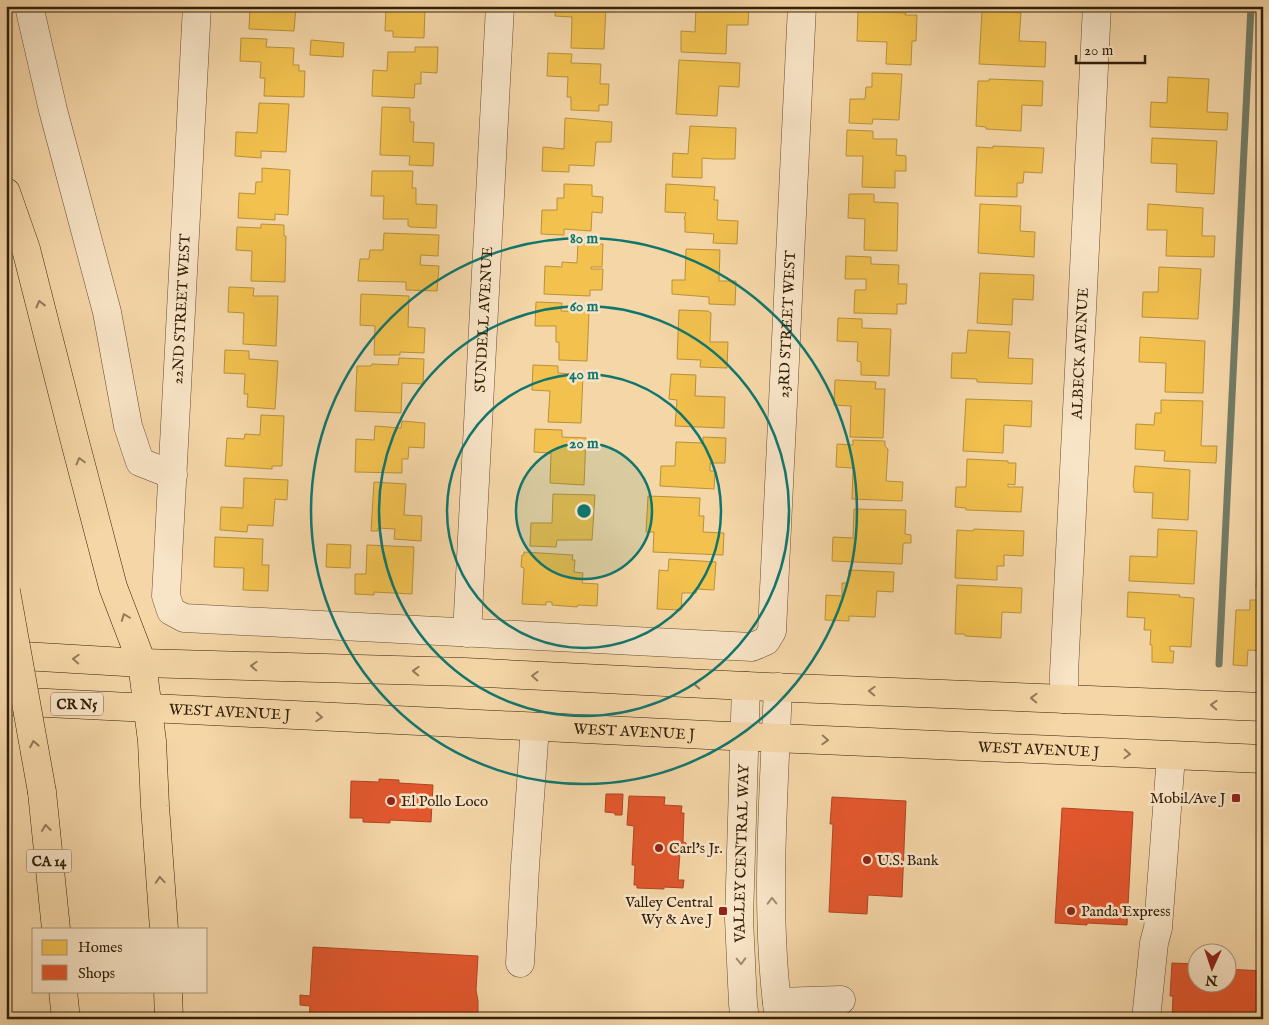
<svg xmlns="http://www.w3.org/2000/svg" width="1269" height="1025" viewBox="0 0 1269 1025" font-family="'IM FELL English',serif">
	<rect width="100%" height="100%" fill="#f5d6a7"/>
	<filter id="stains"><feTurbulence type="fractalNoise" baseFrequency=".004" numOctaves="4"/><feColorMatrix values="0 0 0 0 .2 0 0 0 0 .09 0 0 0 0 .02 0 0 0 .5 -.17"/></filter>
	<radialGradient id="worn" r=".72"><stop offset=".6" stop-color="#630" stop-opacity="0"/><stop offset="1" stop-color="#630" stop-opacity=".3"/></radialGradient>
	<path fill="#f2c14e" stroke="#b9913a" d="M250 6H296L294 31 249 29Z
		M386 6H446V9L425 8 424 38 393 37V31H385Z
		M556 6H606L604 49 571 48 572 17 555 16Z
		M722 6H749L748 25H727L726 54 681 52V31L695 32 696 7 722 8Z
		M858 11 906 13 905 15H917L916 41H912L911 65 886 64 887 42 857 41Z
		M982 11 1021 13 1019 41 1046 42 1045 67 979 64Z
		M241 38 267 39 266 47 294 48 293 65H299V71H305L304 97 264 96 265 78H260L261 62 240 61Z
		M311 40 344 43 343 57 310 55Z
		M415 47H438L437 73 421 72V84H415L414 98 372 96 373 70 387 71 388 52H415Z
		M548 53 572 54 571 63 601 64 600 84H609L608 105H599V111L571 110V97H567L568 77 547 76Z
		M679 60 740 63 739 87 719 86 717 116 676 114Z
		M872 73 902 74 899 120 873 119 872 124 849 123 850 99H865L866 87H872Z
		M1168 77 1209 79 1207 112 1228 113 1227 130 1150 127 1151 102 1167 103Z
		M989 79 1043 81 1042 106 1022 105 1021 131 986 129V127L976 126 978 81H989Z
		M259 103 289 104 286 152 261 151V158L235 156 236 132 257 133Z
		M382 107 410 108V122H414L413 142 434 143 433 166 409 165 410 156 380 155Z
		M565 118 612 122 611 142H596L594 166 569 165V172L542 171 543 147 564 149Z
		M690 126 736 128 735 159H714L702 158V178L672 177 673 153 688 154Z
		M847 130 873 131V139H897L896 155 906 156V171H895V188L862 187 863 156H846Z
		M1152 138 1217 141 1214 194 1176 192 1177 164 1151 163Z
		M993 146 1044 148 1042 173 1024 172 1023 183H1017V197L975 196 977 147 993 148Z
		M262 168 290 170 288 215 275 214V220L238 218 239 193 255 194 256 182H262Z
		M372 171H413L412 188H416V204L437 205 436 228 410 227V226H408V219H383L384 196H371Z
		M564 184 592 185V196L603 197 602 213 592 212 591 231 564 229V235L541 234 542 210H557V198H564Z
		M666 184 715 187 714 200H718L717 220 738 221 737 244 713 243 714 234 685 232V219H684L686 213 665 212Z
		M849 194H874V202L898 203 897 251 864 250 865 219 848 218Z
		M980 204 1021 206 1020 231 1035 232 1034 257 978 253Z
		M1148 204 1203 208 1202 236H1215L1214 257 1166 256 1167 230H1147Z
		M261 224 284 225V236H286L285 282 251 281 252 251 236 250 237 227 261 228Z
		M384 233 439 235 438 256 421 255 420 265 439 266 437 291 406 290V282L358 281 360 259H369L370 250H383Z
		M578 243 603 244 602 267H591V269H603L602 290H590V296L544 294 545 266 562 267V262L577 263Z
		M686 249 720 250 719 281H736L735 305 709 304V297L672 294V280H685Z
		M846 256 871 257V264L899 265 898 284H907L906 304H897V314L854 313 855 290H866V279H845Z
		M1159 267 1201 269 1198 319 1142 317 1143 292H1158Z
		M980 273 1034 275 1033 300 1013 299 1012 325 977 323Z
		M229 287 254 288 253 296H278L276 346 243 344 244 313 228 312Z
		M361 294 409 296 408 327 425 328 424 353 400 352V355H374L375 326 360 325Z
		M536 302 562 303 561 311 589 312 587 361 559 360V342H556V326H535Z
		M679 310 708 311 711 313 710 342H728L727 368 700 367 701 360 677 359Z
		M838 318 862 319V328L891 329 889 376 861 375V362L857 361 858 342 837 341Z
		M968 330 1010 332 1008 358 1033 359 1032 384 977 382V379L951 378 952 353H966Z
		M1140 337 1205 341 1203 393 1165 392 1166 363 1139 362Z
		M225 350 249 351V359L278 361 275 409 247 407 248 394H244L245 374 224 373Z
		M399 358 424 359 423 384 402 383 401 413 355 411 357 366H371L372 364 398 365Z
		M533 365 558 366V373L583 375 581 423 548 422 550 391 532 390Z
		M671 374 696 375 695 396 725 397 724 428 675 426 677 400 669 399Z
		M835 380 876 382 875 389H885L883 438 850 437 851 406 834 405Z
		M966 399 1032 401 1031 427 1004 425 1003 453 963 451Z
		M1161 400 1203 401 1201 446H1217L1216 463 1164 461 1165 451 1135 449 1136 424 1154 425 1155 413H1161Z
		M261 415 284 416 282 466H272V469L225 466 227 438 244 439 245 434 260 435Z
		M402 421 425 423 424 448 409 447 408 459H402V473L355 472 356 439 374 440 375 426 401 428Z
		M535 429 562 430V437L586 438 584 485 550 483 551 453 534 452Z
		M703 437 726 438 725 463H710V471H715L714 489 660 486 661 466H675L676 442 703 443Z
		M853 440 885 441V446L888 449 886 481 903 482 902 501 852 499 853 468 836 467 837 444 853 445Z
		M967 459 1008 461V463H1016L1015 485 1008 484V487H1023L1021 512 966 510V508L955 507 956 487H966Z
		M1135 466 1190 470 1188 520 1152 518 1153 493 1134 492V488L1133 487Z
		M1261 468H1263V517H1259Z
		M244 478 288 480 287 500 275 499 273 526 248 525 247 532 220 530 221 507 243 508Z
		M374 482 406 484 404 515 422 516 421 541 394 539 395 529 378 528V531H371Z
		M553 494 595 495 592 540H557L556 547 530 546 531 523H552Z
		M648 496 700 498 699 516H704L703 532 724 533 723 555 653 552 654 532H646Z
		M854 509 906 510 905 534 911 535V543H904L903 545 902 564 832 561 833 537 853 538Z
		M974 529 1024 531 1023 556 1004 555V566H997V580L955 578 957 530 973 531Z
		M1158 529 1197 531 1194 584 1129 581 1130 556 1157 557Z
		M1259 536H1263V588H1256Z
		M215 537 263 539 262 565H269L268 591 243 590 244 568 214 567Z
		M327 544 351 545 350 568 326 567Z
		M367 545 414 547 412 594 374 592V595L355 594V574H366Z
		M524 552 573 555 572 560H575L574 572 583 573 582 583 598 584 597 606 578 605 577 607 552 605V602H546V605L522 604 524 568 521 567 522 555H524Z
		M669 559 716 562 714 590 697 589 696 593H682L681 610 657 609 659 570 668 571Z
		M849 570 894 572 893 592 877 591 875 617 849 616V621L825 620 826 595 842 596V583H848Z
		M957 585 1022 588 1021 613 1002 612 1001 638 965 636V634H955Z
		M1128 592 1180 595 1179 597 1194 598 1191 647 1170 646V651H1174L1173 663 1152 662V645H1150L1151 630H1144L1145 618 1127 617Z
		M1250 600H1263V651L1248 650 1247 666 1233 665 1236 610H1250Z"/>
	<path fill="#e4572e" stroke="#af4623" d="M379 779 399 780V783L433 785 431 822 390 820V823L363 822V818H350L351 781 379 782Z
		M606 794H623L622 815H615V813L605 812Z
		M629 796 665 797 664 805 682 806 681 813H684L683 842 686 843 685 853H680L678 880H684L683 888 664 887V889L637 888V885H634L635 865H632L634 826 627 825Z
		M832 797 906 801 902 897 868 895 867 914 829 912 833 824H830Z
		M1062 808 1133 812 1127 925 1087 923V925L1055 923Z
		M313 947 478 956 476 990 478 1001V1019H309L310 1006 300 1005V995L310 996Z
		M1172 963 1196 964V982H1226V969L1263 971V1019H1172L1173 996H1170Z"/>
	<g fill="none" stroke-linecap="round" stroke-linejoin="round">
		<path stroke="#737c66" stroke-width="7" d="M1219 664 1251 6"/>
		<g stroke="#644e31" stroke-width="29">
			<g id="minor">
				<path d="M29 6 53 110 107 312 128 426 140 462 173 475"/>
				<path id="s1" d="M197 6 166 596 171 611 184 618 752 647 766 641 772 631 802 6"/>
				<path id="s2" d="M467 633 500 6"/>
				<path d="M778 687C774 795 764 912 779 1019"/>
				<path id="s3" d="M1064 699V673L1097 6"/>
				<path d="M520 963 525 867 535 727"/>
				<path d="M777 1002 841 1000"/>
				<path id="s4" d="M745 1019 743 1004 739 919 746 686"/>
				<path d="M1146 1019 1154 943 1158 928 1171 756"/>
			</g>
		</g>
		<g stroke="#33200a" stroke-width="29">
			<g id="major">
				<path d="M6 655 142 663 465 672 746 686 1263 707"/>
				<path id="s5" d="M6 701 707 735 1263 759"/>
			</g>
		</g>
		<g stroke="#33200a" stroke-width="29">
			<path id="highway" d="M6 192 26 249 74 438 113 587 142 663 152 741 155 806 164 929
				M42 792 56 929
				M63 991 66 1019
				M168 991 169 1019"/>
		</g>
		<use href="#minor" stroke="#f8e4c6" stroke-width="28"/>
		<use href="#major" stroke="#f5d6a7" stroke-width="28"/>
		<use href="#highway" stroke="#f5d6a7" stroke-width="28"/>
		<g stroke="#33200a" stroke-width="29" stroke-linecap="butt">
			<path id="highway-bridge" d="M6 591 42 792"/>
		</g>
		<use href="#highway-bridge" stroke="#f5d6a7" stroke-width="28"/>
	</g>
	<defs><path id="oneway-chevron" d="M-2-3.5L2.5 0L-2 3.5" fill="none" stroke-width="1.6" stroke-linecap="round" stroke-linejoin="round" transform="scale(1.25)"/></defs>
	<g stroke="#947b58">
		<use href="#oneway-chevron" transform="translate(40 304) rotate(-104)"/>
		<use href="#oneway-chevron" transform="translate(80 461) rotate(-105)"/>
		<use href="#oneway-chevron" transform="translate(125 617) rotate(-111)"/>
		<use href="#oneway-chevron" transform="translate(76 659) rotate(-177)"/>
		<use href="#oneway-chevron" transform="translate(254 666) rotate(-178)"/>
		<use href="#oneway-chevron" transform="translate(416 671) rotate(-178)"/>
		<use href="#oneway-chevron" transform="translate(535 676) rotate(-177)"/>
		<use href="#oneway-chevron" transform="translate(697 684) rotate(-177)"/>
		<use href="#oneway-chevron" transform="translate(872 691) rotate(-178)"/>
		<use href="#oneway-chevron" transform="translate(1034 698) rotate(-178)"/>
		<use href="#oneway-chevron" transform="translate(1214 705) rotate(-178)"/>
		<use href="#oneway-chevron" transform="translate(319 717) rotate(3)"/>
		<use href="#oneway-chevron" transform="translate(825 740) rotate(3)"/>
		<use href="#oneway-chevron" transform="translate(34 744) rotate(-100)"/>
		<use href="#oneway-chevron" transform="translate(1127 754) rotate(3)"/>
		<use href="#oneway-chevron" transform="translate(46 828) rotate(-96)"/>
		<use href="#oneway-chevron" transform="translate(160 880) rotate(-94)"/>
	</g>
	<g stroke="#9f8c71">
		<use href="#oneway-chevron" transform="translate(772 901) rotate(-91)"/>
		<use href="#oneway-chevron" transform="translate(741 961) rotate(88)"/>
	</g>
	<circle cx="584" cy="511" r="68" fill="#0f766e" fill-opacity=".12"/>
	<g fill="none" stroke="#0f766e" stroke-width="2.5">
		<circle cx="584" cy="511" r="68"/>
		<circle cx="584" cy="511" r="137"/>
		<circle cx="584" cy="511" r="205"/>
		<circle cx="584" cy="511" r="273"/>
	</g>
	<g fill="#8f2418" stroke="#f8e4c6" stroke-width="2">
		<rect x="1231" y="793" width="10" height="10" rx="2.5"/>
		<circle cx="391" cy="801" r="5"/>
		<circle cx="659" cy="848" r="5"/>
		<circle cx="867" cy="860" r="5"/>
		<rect x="718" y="906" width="10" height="10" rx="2.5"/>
		<circle cx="1071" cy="911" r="5"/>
	</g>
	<g text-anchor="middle" stroke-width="5" stroke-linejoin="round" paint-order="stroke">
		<g fill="#f8e4c6" stroke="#6e5b42" stroke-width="1">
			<rect x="51" y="692.5" width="52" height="23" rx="4"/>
			<rect x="26.5" y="849.5" width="45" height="23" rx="4"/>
		</g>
		<g font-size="14" font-weight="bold" fill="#33200a">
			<text x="77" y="709">CR N5</text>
			<text x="49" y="866">CA 14</text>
		</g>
		<g font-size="15" fill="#33200a" stroke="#f8e4c6">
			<text transform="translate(181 309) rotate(-87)" y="5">22ND STREET WEST</text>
			<text dy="5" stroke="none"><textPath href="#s2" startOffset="314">SUNDELL AVENUE</textPath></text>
			<text dy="5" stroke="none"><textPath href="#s1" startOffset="1524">23RD STREET WEST</textPath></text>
			<text dy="5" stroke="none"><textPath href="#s3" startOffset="346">ALBECK AVENUE</textPath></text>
			<text dy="5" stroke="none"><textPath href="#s5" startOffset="224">WEST AVENUE J</textPath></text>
			<text dy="5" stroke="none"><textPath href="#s5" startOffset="629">WEST AVENUE J</textPath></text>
			<text dy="5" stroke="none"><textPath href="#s5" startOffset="1034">WEST AVENUE J</textPath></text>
			<text dy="5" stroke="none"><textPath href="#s4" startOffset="166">VALLEY CENTRAL WAY</textPath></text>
		</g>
		<g font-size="15" fill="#33200a" stroke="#f8e4c6" text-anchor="start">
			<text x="1226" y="803" text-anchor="end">Mobil/Ave J</text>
			<text x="401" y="806">El Pollo Loco</text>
			<text x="669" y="853">Carl's Jr.</text>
			<text x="877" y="865">U.S. Bank</text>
			<text x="713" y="907" text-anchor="end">Valley Central<tspan x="713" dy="17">Wy &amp; Ave J</tspan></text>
			<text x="1081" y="916">Panda Express</text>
		</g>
	</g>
	<circle cx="584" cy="511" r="8" fill="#0f766e" stroke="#f8e4c6" stroke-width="2.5"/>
	<g font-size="15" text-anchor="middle" font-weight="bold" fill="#0f766e" stroke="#f8e4c6" stroke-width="5" stroke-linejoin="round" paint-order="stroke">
		<text x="584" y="243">80 m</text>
		<text x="584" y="311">60 m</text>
		<text x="584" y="379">40 m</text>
		<text x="584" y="448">20 m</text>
	</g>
	<rect width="1269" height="1025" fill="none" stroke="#f5d6a7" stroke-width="25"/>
	<rect x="8" y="8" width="1254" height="1010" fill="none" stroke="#33200a" stroke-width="2.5"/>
	<rect x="12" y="12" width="1244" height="1000" fill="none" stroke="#33200a"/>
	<rect x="32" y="928" width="175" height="65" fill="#f8e4c6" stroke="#a9967b"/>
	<rect x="42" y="940" width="25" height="15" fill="#f2c14e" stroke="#a9967b"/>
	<text x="78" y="952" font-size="15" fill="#33200a">Homes</text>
	<rect x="42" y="965" width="25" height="15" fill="#e4572e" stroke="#a9967b"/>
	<text x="78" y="978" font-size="15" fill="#33200a">Shops</text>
	<g transform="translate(1212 968) rotate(183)"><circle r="24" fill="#f8e4c6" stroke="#a9967b"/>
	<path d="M0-4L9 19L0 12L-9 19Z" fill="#8f2418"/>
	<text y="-8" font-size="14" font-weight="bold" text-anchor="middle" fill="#33200a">N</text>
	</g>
	<path d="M1076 55v8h69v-8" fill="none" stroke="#33200a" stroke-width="2.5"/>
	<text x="1084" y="55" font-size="15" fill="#33200a" stroke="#f8e4c6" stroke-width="4" paint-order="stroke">20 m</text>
	<rect width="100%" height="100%" filter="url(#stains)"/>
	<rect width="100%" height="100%" fill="url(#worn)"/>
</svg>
